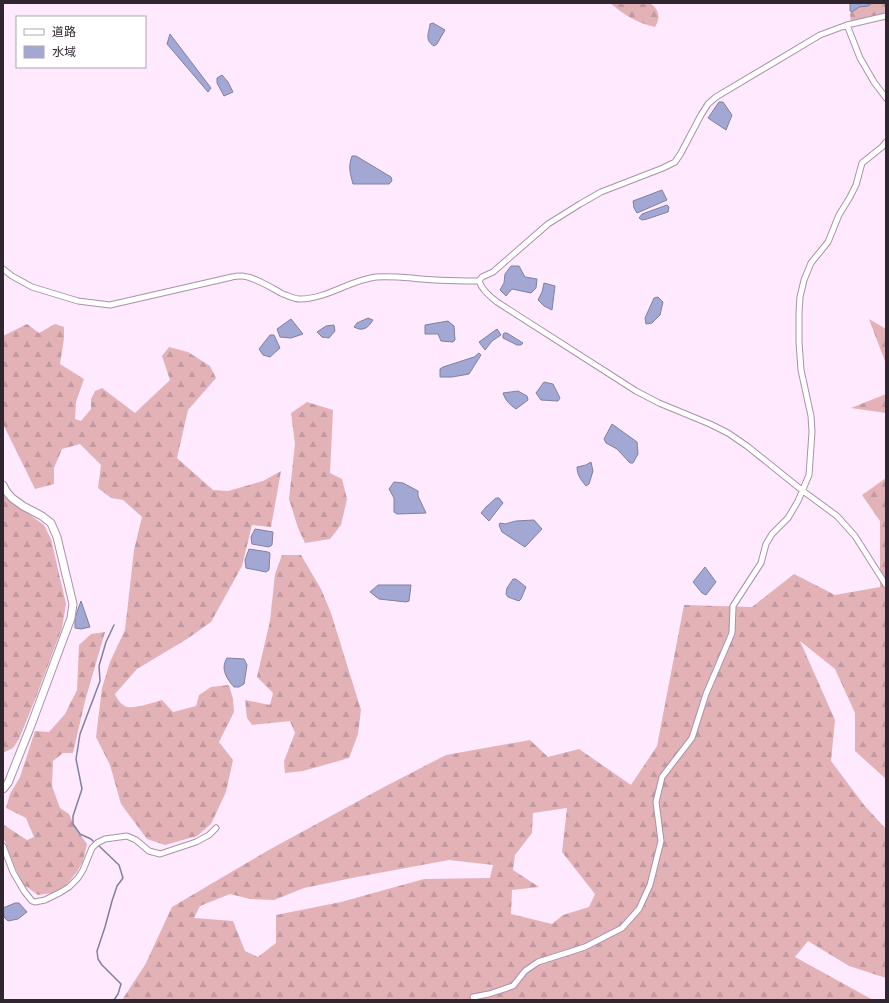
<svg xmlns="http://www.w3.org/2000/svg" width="889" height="1003" viewBox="0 0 889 1003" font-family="'Archivo Narrow','Noto Sans JP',sans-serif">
	<defs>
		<pattern id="forest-firs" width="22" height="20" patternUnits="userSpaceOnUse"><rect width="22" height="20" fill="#e2b2b7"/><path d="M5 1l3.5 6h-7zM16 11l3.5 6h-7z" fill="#c2999e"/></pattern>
	</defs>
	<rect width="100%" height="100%" fill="#ffe9ff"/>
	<path fill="url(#forest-firs)" fill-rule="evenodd" d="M610 3H650C659 9 661 18 655 27 637 23 624 15 610 3Z
		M855 3H886V14L867 17 851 22 850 14 855 7Z
		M869 319 886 329V364Z
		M27 324 39 333 55 324 64 327V338L60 364 84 379 76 402 75 419 81 421 91 409V399L95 391 102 388 135 413 170 380 162 356 169 347 188 352 210 366 216 378 188 410 177 458 213 490 228 491 263 481 281 471 271 527 252 525 242 566 211 622 187 639 137 669 115 694C117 699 121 705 127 707 135 709 155 702 162 700L173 712 196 706 199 695 211 687 229 685 233 699 234 712 219 742 233 760 226 792 211 824 197 836 165 845 147 839 121 804 110 765 96 737 102 688 110 662 125 630 134 550 142 517 123 500 111 498 98 488 101 465 80 444 62 449 54 468V484L35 489 3 424V336Z
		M886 394V413L851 408Z
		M307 402 333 410 330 473 342 479 347 499 341 525 330 539 305 543 298 528 289 499 295 444 291 413Z
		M886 478V779L855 751V713L835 669 800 641 835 720 831 761 864 805 886 829V978L849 966 808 941 795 957 873 1000H122L145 965 172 907 267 851 384 787 446 755 530 740 548 757 579 749 631 785 657 746 684 605 752 607 794 574 835 595 880 587V521L862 495ZM567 808 562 852 595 894 589 907 563 915 552 924 511 914 512 890 539 887 513 870 515 855 532 833 533 813ZM449 860 493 865 490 878 424 879 341 902 276 915V943L258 957 245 951 233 921 194 918 200 906 230 894 250 899 274 900 304 888 357 877Z
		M3 495 44 525 51 539 66 604 62 628 36 697 19 739 13 748 3 753Z
		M282 555H301L321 589 331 613 361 710 358 734 349 758 303 771 285 773 284 761 295 733 290 721 252 725 247 718 245 700 270 705 273 693 257 677 270 621 275 574Z
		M105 632 85 701 73 753H63L53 761 52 786 60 808 69 814 76 829 87 844 83 861 77 872 66 885 53 893 38 895 24 885 13 864 6 843 3 839V825H4L27 840 34 837 26 818 6 808 10 794 20 777 35 731 49 732 65 714 77 690 79 645 91 634Z"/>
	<path fill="#a2a7d3" stroke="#8080a2" d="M850 3H872L868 6 859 7 852 12 850 11Z
		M433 23 445 30 437 44 434 46C424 40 429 33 430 24Z
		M170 34 211 88 208 92 167 44Z
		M222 75 228 82 233 92 224 96 217 83V78Z
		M719 102H723L732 115 726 130 708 118Z
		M352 156H356L391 177 392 181 389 184H353C350 173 348 167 352 156Z
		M662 190 667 200 637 213 634 208 633 201Z
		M667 205 669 207 668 212 647 219 642 220 639 218 642 214Z
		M511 266H519L525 277 537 279 536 288 531 293 512 289 506 296 500 290 504 283 505 274Z
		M544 283 555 286 552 310 544 306 538 300 542 292Z
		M658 297 663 302 660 315 652 323 646 324 645 318 654 298Z
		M368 318 373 320C368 328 363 332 354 327L357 323Z
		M291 319 303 334 291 338 280 337 277 329Z
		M448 321 454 326 455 340 453 342 441 341 438 334H425V325Z
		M334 325 335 331 329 338 322 337 317 332 326 326Z
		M497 329 501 335 492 341 485 350 479 342Z
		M504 333H507L523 343 521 345H517L503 338V335Z
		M270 335H274L280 348 270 357 263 355 259 349Z
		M479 353 481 355 469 374 452 377H440V369L443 367 474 357Z
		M544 382 553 384 560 398 558 401 541 400 536 393Z
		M518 391 527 396 528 400 516 409C510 405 505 400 503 393Z
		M612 424 637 442 638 454 633 463H630L617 449 606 443 604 439Z
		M591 462 593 471 589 484 586 486C581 480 577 475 577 467L586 465Z
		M394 482 403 483 418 491V496L426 513 397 514 394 512V498L389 489Z
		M496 498H499L503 503 489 521 481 513 486 507Z
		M534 520 542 529 525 547 502 532 499 525 500 523 505 524 516 521Z
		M255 529 273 532 272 545 269 547 252 544 251 537Z
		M249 549 268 552 270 553 269 570 266 572 246 568 245 560Z
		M705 567 716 582 706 595 702 593 693 582Z
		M513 579H516L526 587 521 599 519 601 508 597 506 594 507 588Z
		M378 585H411L409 601 406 602 379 599 370 592Z
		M81 601 90 627 81 629 75 628V617Z
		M227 658 244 659 247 665 244 684 239 687H234C227 679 220 669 227 658Z
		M15 903H19L27 912 18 919 8 921 4 917 3 908Z"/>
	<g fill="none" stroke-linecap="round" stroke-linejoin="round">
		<path stroke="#8080a2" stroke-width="1.5" d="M95 843 91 839 80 834 73 824V816L82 789 76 759 80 734 100 681 99 666 106 642 114 625
			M98 845 119 865 123 878 117 886 112 901 105 927 97 951 98 959 102 965 121 984 118 994 114 1000"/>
		<g stroke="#aa91aa" stroke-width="7">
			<path id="street" d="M847 25 860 58 874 82 886 98
				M3 269 12 276 32 287 78 301 110 305 232 277C235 276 238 276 241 276 253 276 272 288 283 294 289 296 294 299 300 299 327 299 350 280 376 277 388 276 400 277 412 278 434 281 457 281 479 281L482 277 493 272 548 224 580 204 601 192 663 168 675 162 681 153 701 115 708 104 716 97 820 35 847 25 886 16
				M479 281C482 290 489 296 497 302L636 391 659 403 710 424 728 433 747 446 803 491 837 516 855 536 886 585
				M3 846 13 872 24 891 32 901 35 902 45 900 61 892 69 887 78 878 83 870 92 848 97 843 105 839 127 836 136 840 149 851 160 854 196 842 209 835 216 828
				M473 997 489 994 513 986 525 971 538 962 585 947 622 928 639 909 650 885 661 841 656 802 662 777 692 738 706 694 732 633 733 606 761 563 766 544 772 534 788 518 798 501 809 475 812 432 811 416 801 370 799 342V313L800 297 804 280 811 263 828 242 839 215 850 197 856 185 862 163 882 147 886 142"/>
		</g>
		<g stroke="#aa91aa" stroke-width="9">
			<path id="secondary" d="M3 485 6 491 12 498 23 506 42 516 51 523 57 537 73 604 71 618 30 728 8 783 3 789"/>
		</g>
		<use href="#street" stroke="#fff" stroke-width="5"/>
		<use href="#secondary" stroke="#fff" stroke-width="7"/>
	</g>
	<rect width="889" height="1003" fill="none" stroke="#302630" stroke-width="8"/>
	<rect x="16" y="16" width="130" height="52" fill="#ffffff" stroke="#aca8ac"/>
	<rect x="24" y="29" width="20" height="6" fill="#ffffff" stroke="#aca8ac"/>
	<text x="52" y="36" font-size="12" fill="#302630">道路</text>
	<rect x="24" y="46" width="20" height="12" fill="#a2a7d3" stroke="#aca8ac"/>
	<text x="52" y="56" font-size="12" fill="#302630">水域</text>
</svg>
